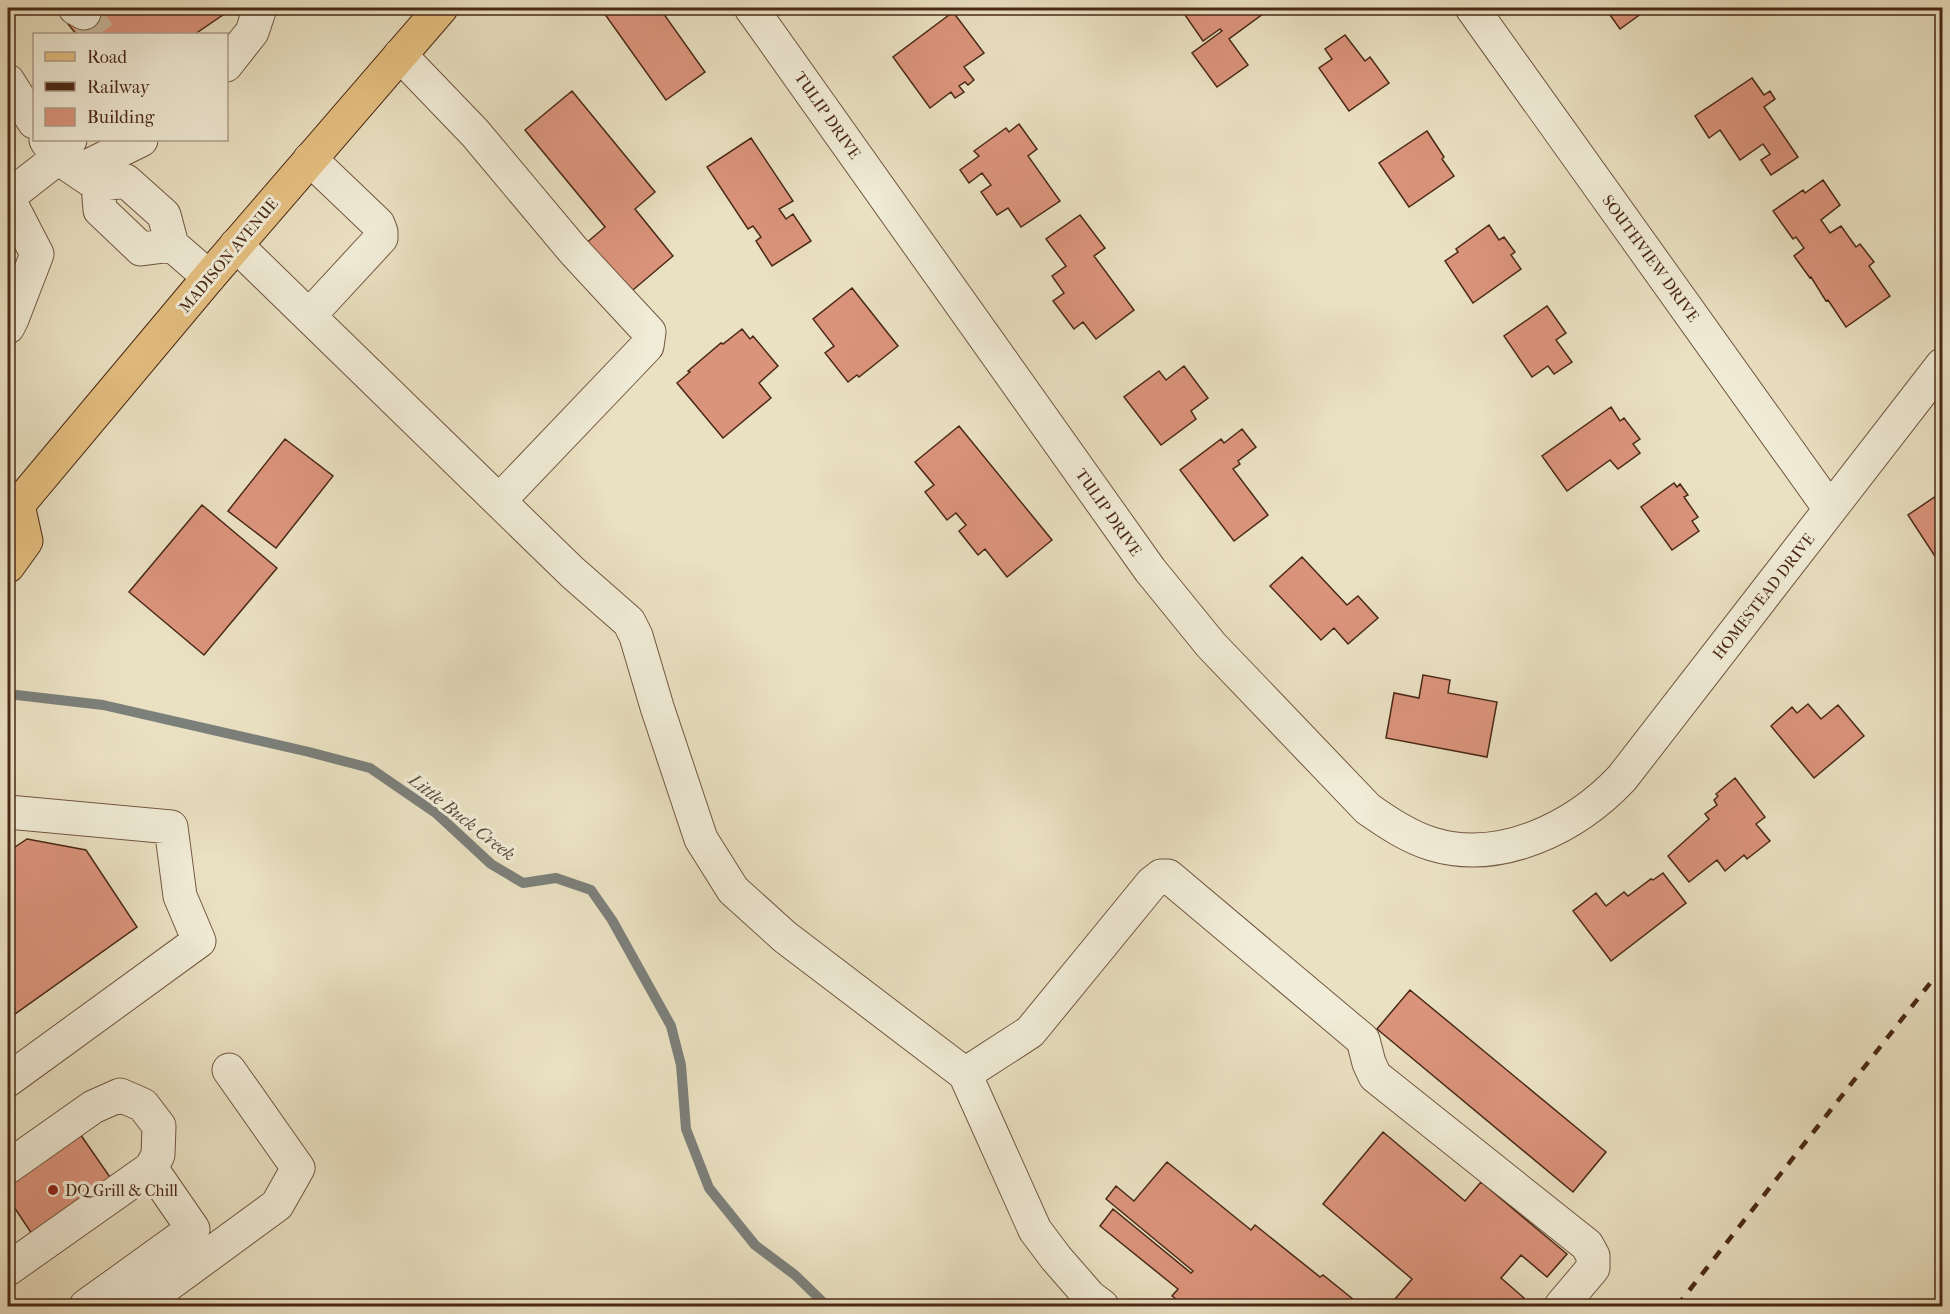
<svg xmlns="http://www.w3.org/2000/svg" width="1950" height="1314" viewBox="0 0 1950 1314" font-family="'IM FELL French Canon',serif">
	<rect width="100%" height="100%" fill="#eae1c2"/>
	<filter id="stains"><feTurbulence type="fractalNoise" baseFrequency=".00333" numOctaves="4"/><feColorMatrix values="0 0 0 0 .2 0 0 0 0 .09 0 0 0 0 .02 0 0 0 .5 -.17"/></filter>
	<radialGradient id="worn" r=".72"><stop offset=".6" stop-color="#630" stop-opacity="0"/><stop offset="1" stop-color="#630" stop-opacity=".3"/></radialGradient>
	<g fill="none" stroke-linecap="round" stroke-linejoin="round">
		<path stroke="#7c807b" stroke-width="10" d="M8 694 103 705 309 752 370 768 437 814 491 864 523 883 556 878 591 890 612 920 671 1026 681 1065 686 1129 709 1188 755 1245 795 1275 827 1306"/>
	</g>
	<path fill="#db947c" stroke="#4a2916" stroke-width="1.5" d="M91 8H233L195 34H76L68 24Z
		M611 8H653L657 13 661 10 705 72 666 100 604 13Z
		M1196 8H1271L1229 39 1248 65 1217 87 1192 53 1222 31 1220 29 1203 41 1185 15Z
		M1605 8H1649L1620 29Z
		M953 12 984 53 964 67 974 80 968 85 965 82 959 86 964 92 955 98 951 92 930 108 893 57Z
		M1345 35 1365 61 1370 57 1389 83 1349 111 1319 68 1332 59 1325 49Z
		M1752 78 1764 95 1770 91 1775 99 1764 107 1798 157 1771 175 1761 160 1770 154 1763 144 1740 160 1720 130 1709 138 1695 116Z
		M572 91 655 192 635 209 673 256 627 295 585 244 605 227 525 130Z
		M1019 124 1037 149 1028 156 1060 201 1021 227 1008 208 997 215 981 192 991 185 982 173 969 183 960 170 979 156 974 151 1006 128 1009 132Z
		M1427 131 1444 157 1442 159 1454 176 1409 207 1379 163Z
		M751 138 793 201 779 209 786 219 793 214 811 241 772 266 756 241 761 237 753 226 748 229 707 167Z
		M1823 180 1840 205 1821 220 1830 233 1841 226 1856 247 1860 244 1874 262 1869 266 1890 296 1846 327 1828 300 1826 301 1811 277 1810 278 1794 256 1804 248 1796 237 1793 239 1773 211 1803 190 1805 193Z
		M1080 215 1105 248 1094 256 1134 310 1096 339 1083 322 1074 329 1053 301 1064 293 1052 276 1066 266 1046 239Z
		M1489 225 1499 240 1504 237 1515 252 1511 255 1521 269 1473 303 1445 261 1458 252 1456 249Z
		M852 288 898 346 859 377 857 375 848 382 825 353 834 346 813 319Z
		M1547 306 1566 333 1556 340 1572 362 1554 374 1548 366 1532 377 1504 336Z
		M742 329 750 339 753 336 778 366 759 383 771 398 723 438 677 383 690 372 688 371 721 343 723 344Z
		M1184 366 1208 398 1191 411 1196 419 1161 445 1124 397 1159 371 1166 380Z
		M1611 407 1620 421 1624 418 1640 439 1633 444 1640 453 1618 469 1610 460 1567 491 1542 456Z
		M959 426 1052 540 1007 577 985 549 978 555 959 531 966 525 956 513 947 520 925 492 934 485 915 462Z
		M1242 429 1256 447 1238 461 1240 464 1233 469 1268 515 1234 541 1180 470 1221 439 1224 443Z
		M285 439 333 476 276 548 228 511Z
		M1674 483 1677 487 1680 484 1688 495 1684 497 1698 517 1692 521 1699 531 1672 550 1641 507Z
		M1942 492V567L1908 515Z
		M202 505 277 568 204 655 129 592Z
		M1302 557 1347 605 1358 596 1378 618 1348 644 1334 628 1321 640 1270 586Z
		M1423 675 1450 680 1448 693 1497 702 1487 757 1386 738 1394 693 1419 698Z
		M1808 704 1821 719 1838 705 1864 736 1814 778 1771 726 1792 707 1797 713Z
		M1735 778 1765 817 1756 824 1770 841 1747 859 1744 855 1725 871 1717 860 1689 882 1668 856 1709 819 1705 814 1717 805 1714 800 1718 796 1716 794Z
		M27 839 86 850 137 927 8 1019V844L12 849Z
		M1663 873 1686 903 1611 961 1573 911 1596 893 1606 906 1624 892 1628 896 1651 879 1653 880Z
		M1410 990 1606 1152 1573 1192 1377 1029Z
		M78 1131 112 1180 32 1234 8 1198V1181Z
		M1383 1132 1465 1201 1481 1182 1567 1254 1547 1277 1521 1255 1501 1278 1524 1298 1518 1306H1389L1412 1279 1323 1204Z
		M1167 1162 1251 1230 1255 1225 1320 1277 1323 1275 1359 1304 1357 1306H1185L1172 1296 1178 1289 1100 1226 1113 1209 1191 1273 1193 1271 1106 1199 1116 1186 1134 1201Z"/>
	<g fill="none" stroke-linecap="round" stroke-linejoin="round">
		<path stroke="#cabca0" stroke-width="33" stroke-dasharray="33 16" stroke-linecap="butt" d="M84 13 99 34"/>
		<g stroke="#725741" stroke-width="35">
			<path id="minor" d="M75 8 84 13
				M751 8 1150 570 1211 645 1368 809C1388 823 1409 837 1432 844 1501 865 1576 827 1622 778L1942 365
				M1472 8 1830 509
				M400 55 475 133 573 250 649 332 647 346 499 501
				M226 65 252 32 260 8
				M8 81 34 122
				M46 140 58 158 98 185 126 181 164 215 172 245 209 277
				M78 171 141 140
				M98 185 100 210 141 249 172 245
				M8 197 58 158 70 140
				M8 198 37 254 12 319 8 327
				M236 245 572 572 629 622 636 636 657 707 701 839 733 890 785 937 965 1074 1035 1230 1056 1258 1090 1297 1102 1306
				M309 316 381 238V232L378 224 310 159
				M8 812 171 827 180 896 199 941 8 1080
				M965 1074 1030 1032 1152 883 1161 876H1168L1363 1040 1369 1063 1375 1076 1587 1245 1593 1256V1268L1561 1306
				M8 1167 93 1107 120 1095 143 1105 159 1126 158 1155 151 1168 8 1269
				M86 1306 193 1229 151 1168
				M139 1306 277 1205 298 1168 229 1070"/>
		</g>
		<g stroke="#4a2916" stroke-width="35">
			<path id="major" d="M8 506 18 505 209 277 441 8
				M8 566 26 541 18 505"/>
		</g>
		<use href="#minor" stroke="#f1ecd7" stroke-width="33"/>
		<use href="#major" stroke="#e5c081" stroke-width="33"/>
		<path stroke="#4a2916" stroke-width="4.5" stroke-dasharray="10 10" stroke-linecap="butt" d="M1677 1306 1942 968"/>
	</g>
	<circle fill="#8f2418" stroke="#f1ecd7" stroke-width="2" cx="53" cy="1190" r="6"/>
	<g text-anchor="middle" stroke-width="6" stroke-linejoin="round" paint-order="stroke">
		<g font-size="16" fill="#4a2916" stroke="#f1ecd7">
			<text transform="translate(828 115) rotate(55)" y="6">TULIP DRIVE</text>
			<text transform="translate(228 255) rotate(-50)" y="6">MADISON AVENUE</text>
			<text transform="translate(1651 258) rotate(54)" y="6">SOUTHVIEW DRIVE</text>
			<text transform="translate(1109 512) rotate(55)" y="6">TULIP DRIVE</text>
			<text transform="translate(1763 596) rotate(-52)" y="6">HOMESTEAD DRIVE</text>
		</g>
		<g font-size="16" fill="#4a2916" stroke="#f1ecd7" text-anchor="start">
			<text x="65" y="1196">DQ Grill &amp; Chill</text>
		</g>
		<g font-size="18" font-style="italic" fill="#5f4d40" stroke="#f1ecd7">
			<text transform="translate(462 817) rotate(38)" y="6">Little Buck Creek</text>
		</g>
	</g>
	<rect width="1950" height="1314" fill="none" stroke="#eae1c2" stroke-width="30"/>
	<rect x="9" y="9" width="1932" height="1296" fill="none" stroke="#4a2916" stroke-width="3"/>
	<rect x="15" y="15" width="1920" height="1284" fill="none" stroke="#4a2916" stroke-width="1.5"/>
	<rect x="33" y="33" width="195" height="108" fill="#f1ecd7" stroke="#ae9e8a" stroke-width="1.5"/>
	<rect x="45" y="52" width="30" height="9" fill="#e5c081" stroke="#ae9e8a" stroke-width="1.5"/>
	<text x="87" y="63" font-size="18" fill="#4a2916">Road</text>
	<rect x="45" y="82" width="30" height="9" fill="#4a2916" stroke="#ae9e8a" stroke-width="1.5"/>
	<text x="87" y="93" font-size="18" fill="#4a2916">Railway</text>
	<rect x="45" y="108" width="30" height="18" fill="#db947c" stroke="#ae9e8a" stroke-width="1.5"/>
	<text x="87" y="123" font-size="18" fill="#4a2916">Building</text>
	<rect width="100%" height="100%" filter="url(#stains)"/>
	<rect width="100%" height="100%" fill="url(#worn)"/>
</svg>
